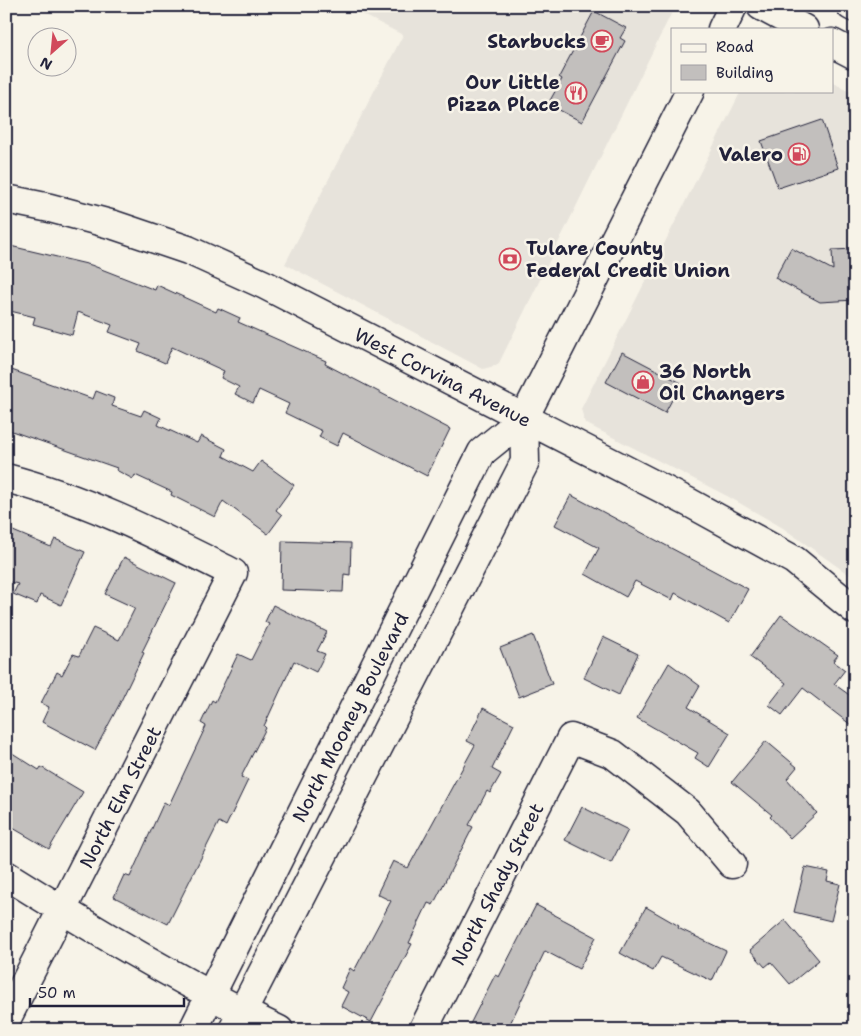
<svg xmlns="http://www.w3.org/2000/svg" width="861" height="1036" viewBox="0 0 861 1036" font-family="'Shantell Sans',sans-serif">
	<rect width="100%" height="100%" fill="#f7f3e8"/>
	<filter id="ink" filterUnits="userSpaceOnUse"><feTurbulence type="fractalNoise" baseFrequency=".02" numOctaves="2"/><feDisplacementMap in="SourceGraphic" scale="10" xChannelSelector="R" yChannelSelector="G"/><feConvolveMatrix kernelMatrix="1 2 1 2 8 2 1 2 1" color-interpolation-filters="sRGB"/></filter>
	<g filter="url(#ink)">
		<path fill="#e7e3db" d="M346 6H670L672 12 498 365 483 369 285 264 403 35Z
			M832 82 855 94V579L783 528 729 497 585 423 581 409 741 91H832Z"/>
		<path fill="#c2bfbd" stroke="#22223b" d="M594 11 626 28 620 38 625 41 582 122 548 104 562 79 559 77Z
			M822 120 838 168 778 188 761 141Z
			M6 245 91 265 155 290 157 285 216 312 218 308 240 318 238 322 326 361 325 364 450 429 427 476 343 433 337 446 319 437 322 431 285 413 289 404 259 390 253 403 235 394 239 387 221 378 224 371 172 347 165 363 138 351 141 344 109 332 112 325 78 312 72 335 33 324 35 317 6 310Z
			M791 248 833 270 832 250 855 249V300L820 302 775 278Z
			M622 352 681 383 665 413 606 382Z
			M6 368 93 399 96 391 114 398 112 406 141 416 144 410 161 418 158 425 197 443 201 436 226 449 223 456 253 472 261 461 294 485 276 510 282 515 268 534 223 501 215 517 171 495 172 492 135 475 133 479 116 470 117 468 6 429Z
			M571 495 748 589 729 623 675 593 672 600 635 581 626 597 585 574 599 548 555 525Z
			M6 528 51 547 55 539 85 552 61 605 40 595 37 604 13 594 18 584 6 581Z
			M282 541 351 543 350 575 344 574 343 592 281 590Z
			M124 557 176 583 142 652 144 653 119 705 95 750 42 722 49 707 41 703 57 672 62 675 73 654 79 656 93 628 119 640 135 608 105 594Z
			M273 605 327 632 317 651 325 654 316 672 294 661 264 726 266 728 241 777 248 780 226 826 219 822 168 924 114 897 124 875 130 877 164 802 169 805 206 726 201 723 212 700 215 702 238 654 251 660 269 624 265 622Z
			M781 615 838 655 833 661 845 670 834 684 855 699V728L803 688 782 715 769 705 786 683 750 657Z
			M533 635 552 684 519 697 500 648Z
			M603 637 638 654 619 695 584 678Z
			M669 663 700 686 688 707 730 733 709 767 695 758 698 753 637 718Z
			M483 708 514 724 492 769 501 774 490 793 487 791 469 825 473 827 433 905 428 903 409 943 412 944 371 1022 341 1006 348 992 341 988 350 968 354 971 391 901 377 894 393 861 408 868 475 745 467 741Z
			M766 741 797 767 787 779 817 813 790 838 770 817 772 815 732 782Z
			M6 749 39 770 41 767 83 792 49 849 6 824Z
			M582 807 628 830 611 863 565 840Z
			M805 867 829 872 827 881 840 884 831 921 794 912Z
			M536 905 596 937 579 969 545 951 507 1030H467L495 975 499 977Z
			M646 907 679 926 678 928 726 951 712 981 661 957 653 971 620 953Z
			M785 920 819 960 790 984 771 962 765 967 750 950Z"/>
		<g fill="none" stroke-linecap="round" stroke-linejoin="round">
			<g stroke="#22223b" stroke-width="31">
				<path id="minor" d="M722 29 733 6
					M6 199 50 208 114 225 188 250 265 285 690 503 794 560 855 610
					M6 478C87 499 159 536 233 573L6 1020
					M6 875C95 931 184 984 279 1030
					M193 1030 482 452 524 418 690 91
					M233 1030 525 462 524 418
					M423 1030 571 738 613 754 688 812 732 864"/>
			</g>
			<g stroke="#22223b" stroke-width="31">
				<path id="major" d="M761 6 804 29
					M851 6 855 8
					M832 43 855 55"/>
			</g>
			<use href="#minor" stroke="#f7f3e8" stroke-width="28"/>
			<use href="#major" stroke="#f7f3e8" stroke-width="28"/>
		</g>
	</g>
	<defs>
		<g id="cafe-ring" transform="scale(1.125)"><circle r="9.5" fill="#f7f3e8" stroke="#d1495b" stroke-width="1.5"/><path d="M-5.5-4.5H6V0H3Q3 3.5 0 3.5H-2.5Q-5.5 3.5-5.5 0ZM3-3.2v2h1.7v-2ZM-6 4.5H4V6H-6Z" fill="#d1495b"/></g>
		<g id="restaurant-ring" transform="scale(1.125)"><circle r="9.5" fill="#f7f3e8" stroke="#d1495b" stroke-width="1.5"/><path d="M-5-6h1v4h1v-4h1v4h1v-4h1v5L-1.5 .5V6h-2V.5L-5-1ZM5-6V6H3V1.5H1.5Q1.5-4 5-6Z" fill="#d1495b"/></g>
		<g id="fuel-ring" transform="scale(1.125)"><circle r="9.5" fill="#f7f3e8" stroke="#d1495b" stroke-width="1.5"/><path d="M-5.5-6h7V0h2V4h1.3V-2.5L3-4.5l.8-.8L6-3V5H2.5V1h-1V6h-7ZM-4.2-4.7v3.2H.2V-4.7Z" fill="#d1495b"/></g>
		<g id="bank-ring" transform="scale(1.125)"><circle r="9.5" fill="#f7f3e8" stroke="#d1495b" stroke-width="1.5"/><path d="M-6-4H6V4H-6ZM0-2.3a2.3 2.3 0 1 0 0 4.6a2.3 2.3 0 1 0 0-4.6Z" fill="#d1495b"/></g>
		<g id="shop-ring" transform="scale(1.125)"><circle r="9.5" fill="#f7f3e8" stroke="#d1495b" stroke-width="1.5"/><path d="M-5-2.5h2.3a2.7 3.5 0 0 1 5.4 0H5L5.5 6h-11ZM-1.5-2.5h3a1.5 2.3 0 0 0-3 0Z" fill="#d1495b"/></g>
	</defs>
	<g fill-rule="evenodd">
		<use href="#cafe-ring" x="602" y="41"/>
		<use href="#restaurant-ring" x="576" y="93"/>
		<use href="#fuel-ring" x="799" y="154"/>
		<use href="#bank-ring" x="510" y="259"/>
		<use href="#shop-ring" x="643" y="382"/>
	</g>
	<g text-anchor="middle" stroke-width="5" stroke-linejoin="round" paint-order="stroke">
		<g font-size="19" font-weight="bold" fill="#22223b" stroke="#f7f3e8" text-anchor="end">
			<text x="586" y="48">Starbucks</text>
			<text x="560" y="89">Our Little<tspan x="560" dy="22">Pizza Place</tspan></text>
			<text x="783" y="161">Valero</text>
			<text x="526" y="255" text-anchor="start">Tulare County<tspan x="526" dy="22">Federal Credit Union</tspan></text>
			<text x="659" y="378" text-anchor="start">36 North<tspan x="659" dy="22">Oil Changers</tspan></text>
		</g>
		<g font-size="19" fill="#22223b" stroke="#f7f3e8">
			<text transform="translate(443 377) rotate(27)" y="7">West Corvina Avenue</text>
			<text transform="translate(350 717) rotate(-63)" y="7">North Mooney Boulevard</text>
			<text transform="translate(120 797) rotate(-63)" y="7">North Elm Street</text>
			<text transform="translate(497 884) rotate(-63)" y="7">North Shady Street</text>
		</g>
	</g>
	<rect width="861" height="1036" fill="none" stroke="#f7f3e8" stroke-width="25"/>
	<rect x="12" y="12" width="836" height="1011" fill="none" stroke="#22223b" stroke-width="2" filter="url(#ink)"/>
	<rect x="671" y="28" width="162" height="65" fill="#f7f3e8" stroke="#a29fa3"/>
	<rect x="681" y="44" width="25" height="8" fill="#f7f3e8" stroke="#a29fa3"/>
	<text x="716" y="52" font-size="15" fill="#22223b">Road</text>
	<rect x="681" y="65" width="25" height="15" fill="#c2bfbd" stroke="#a29fa3"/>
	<text x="716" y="78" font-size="15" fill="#22223b">Building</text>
	<g transform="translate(52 52) rotate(207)"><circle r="24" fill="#f7f3e8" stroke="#a29fa3"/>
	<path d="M0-4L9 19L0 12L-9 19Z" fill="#d1495b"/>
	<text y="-8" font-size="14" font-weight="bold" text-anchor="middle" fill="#22223b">N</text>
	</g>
	<path d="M30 998v8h154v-8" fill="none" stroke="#22223b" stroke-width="2.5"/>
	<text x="38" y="998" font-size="15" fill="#22223b" stroke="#f7f3e8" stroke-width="4" paint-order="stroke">50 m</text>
</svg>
